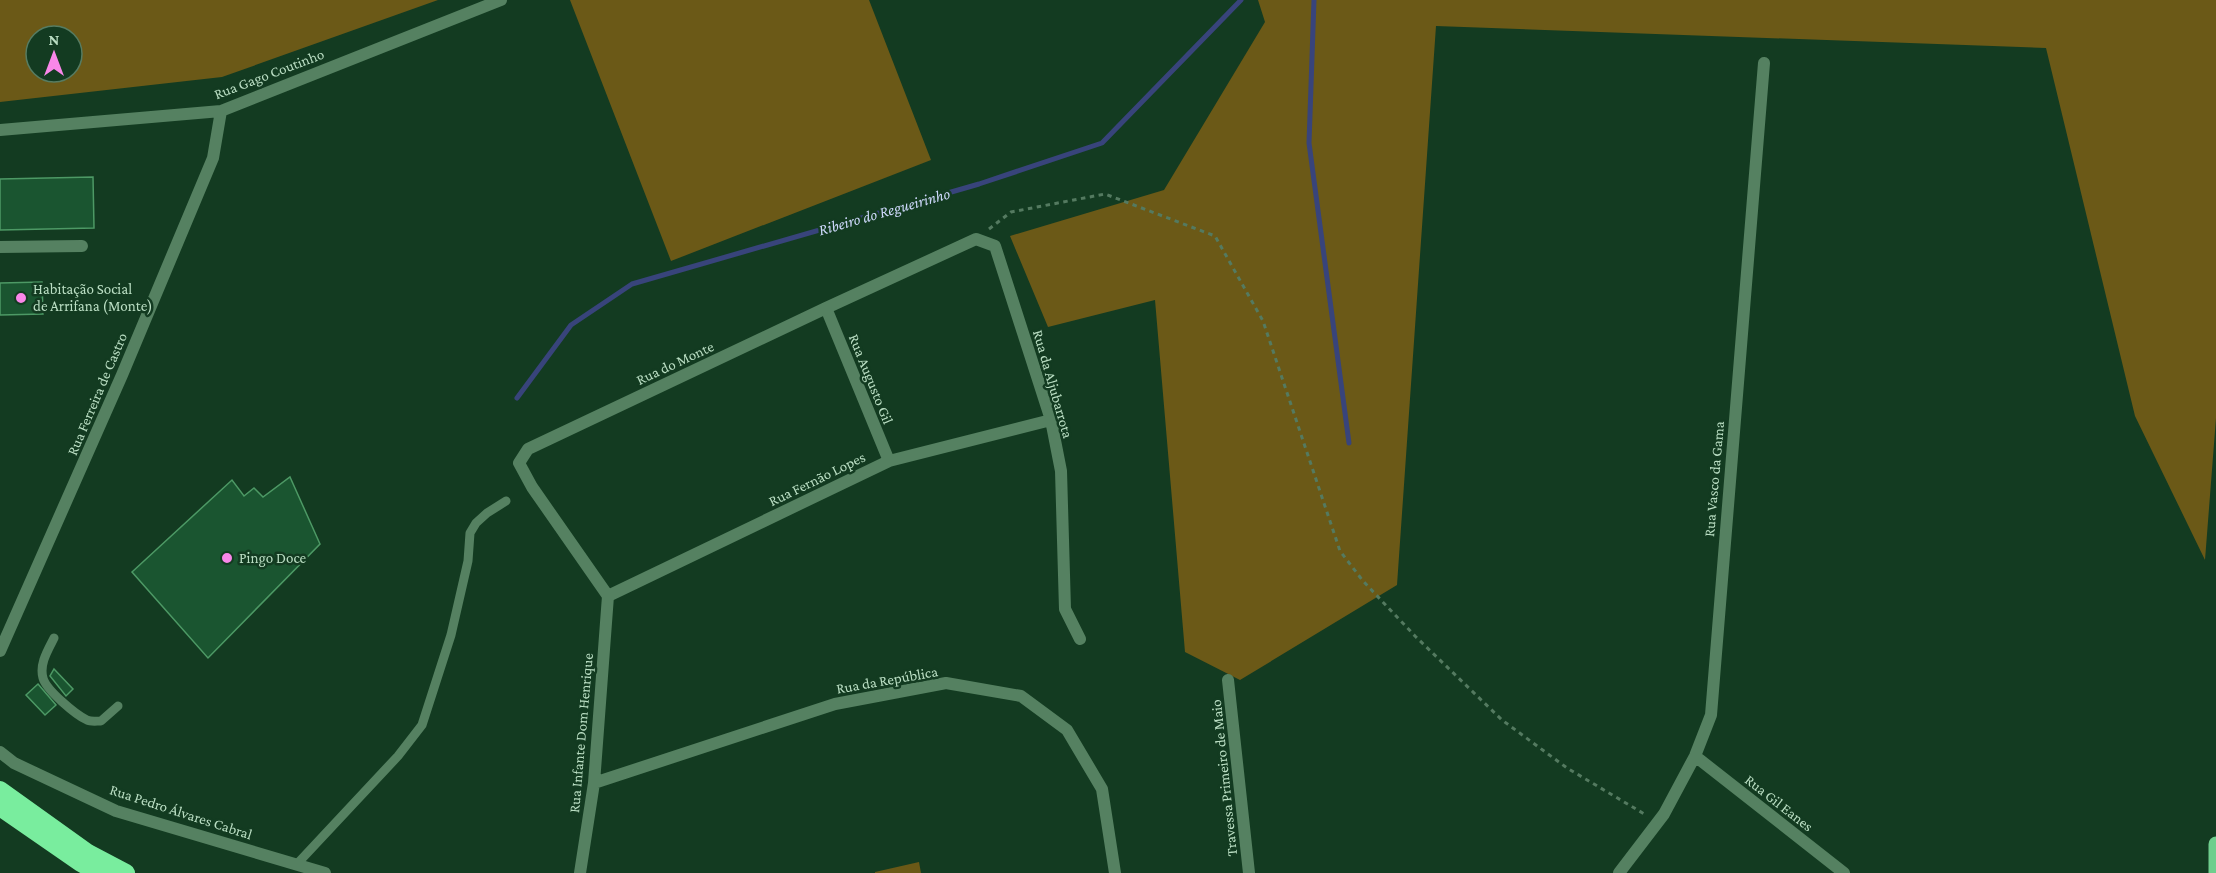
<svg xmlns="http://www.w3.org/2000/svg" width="2216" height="873" viewBox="0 0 2216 873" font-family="'Crimson Pro',serif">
	<rect width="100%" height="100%" fill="#133b21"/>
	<path fill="#6b5917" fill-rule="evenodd" d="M0 0H438L222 77 0 102ZM36 36H72V72H36Z
		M570 0H869L931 160 671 261Z
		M1258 0H2216V418L2205 560 2135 416 2046 48 1436 26 1397 585 1240 680 1185 652 1155 300 1048 327 1010 236 1164 190 1265 22Z
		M919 862 921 873H875V872Z"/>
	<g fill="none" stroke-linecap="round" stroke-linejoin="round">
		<path stroke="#38447b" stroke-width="5" d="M1314 0 1309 143 1349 443
			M517 398 571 325 632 284 979 184 1102 143 1241 0"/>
	</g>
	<path fill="#1a5530" stroke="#4d9965" stroke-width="1.5" d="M93 177 94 228 0 230V179Z
		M42 282 43 314 0 315V283Z
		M290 477 320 544 208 658 132 572 232 480 244 496 254 488 263 497Z
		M54 669 73 689 66 696 50 676Z
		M38 684 56 705 45 715 26 695Z"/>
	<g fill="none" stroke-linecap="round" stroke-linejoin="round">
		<path stroke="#547a60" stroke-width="3" stroke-dasharray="4.5 4.5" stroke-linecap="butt" d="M989 229 1011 212 1105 194 1215 236 1263 321 1340 551 1363 581 1415 636 1502 720 1567 768 1646 815"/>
		<path stroke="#558161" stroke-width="9" d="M54 638C48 650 39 664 43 678 46 690 76 715 87 720 91 722 96 721 101 721L118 706
			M297 864 398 756 422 725 451 635 468 561 470 533 476 523 487 513 506 501"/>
		<path stroke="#558161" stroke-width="12" d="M0 130 221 111 501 0
			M0 247 82 246
			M826 308 889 461
			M608 596 532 487 519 463 528 449 826 308 976 239 995 246 1051 420 1061 471 1065 609 1080 639
			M608 596 889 461 1051 420
			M0 651 122 375 213 158 221 111
			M1228 680 1249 873
			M0 752 14 763 116 811 325 873
			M1695 756 1844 873
			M594 783 835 704 946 683 1021 696 1067 730 1102 789 1115 873
			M580 873 594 783 608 596
			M1619 873 1664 814 1695 756 1711 715 1764 63"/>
		<path stroke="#6fce8d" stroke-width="15" d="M2216 873V844"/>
		<path stroke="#79ed9e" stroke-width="18" d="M0 790 88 853 126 873
			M0 807 81 863 98 873"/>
	</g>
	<g fill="#f987e9" stroke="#133b21" stroke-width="2">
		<circle cx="21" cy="298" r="6"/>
		<circle cx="227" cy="558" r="6"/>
	</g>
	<g text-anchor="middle" stroke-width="5" stroke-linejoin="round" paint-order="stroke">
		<g font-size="15" fill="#badec3" stroke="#133b21">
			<text transform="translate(269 74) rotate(-21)" y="5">Rua Gago Coutinho</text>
			<text transform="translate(675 363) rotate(-25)" y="5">Rua do Monte</text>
			<text transform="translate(871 379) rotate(68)" y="5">Rua Augusto Gil</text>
			<text transform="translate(1053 384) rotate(74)" y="5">Rua da Aljubarrota</text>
			<text transform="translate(97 394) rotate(-67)" y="5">Rua Ferreira de Castro</text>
			<text transform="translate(817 479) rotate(-26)" y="5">Rua Fernão Lopes</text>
			<text transform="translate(1714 479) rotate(-85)" y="5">Rua Vasco da Gama</text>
			<text transform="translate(887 680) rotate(-10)" y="5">Rua da República</text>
			<text transform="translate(581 733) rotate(-85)" y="5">Rua Infante Dom Henrique</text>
			<text transform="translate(1224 778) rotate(-96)" y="5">Travessa Primeiro de Maio</text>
			<text transform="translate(1779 803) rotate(38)" y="5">Rua Gil Eanes</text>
			<text transform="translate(181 812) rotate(18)" y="5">Rua Pedro Álvares Cabral</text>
		</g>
		<g font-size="15" fill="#badec3" stroke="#133b21" text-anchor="start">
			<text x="33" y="294">Habitação Social<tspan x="33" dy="17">de Arrifana (Monte)</tspan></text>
			<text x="239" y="563">Pingo Doce</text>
		</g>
		<g font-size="16" font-style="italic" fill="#cdd8fa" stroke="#133b21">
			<text transform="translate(884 211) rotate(-16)" y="6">Ribeiro do Regueirinho</text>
		</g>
	</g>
	<g transform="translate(54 54)"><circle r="28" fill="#133b21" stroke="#567c62" stroke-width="1.5"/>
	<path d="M0-4.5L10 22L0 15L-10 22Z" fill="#f987e9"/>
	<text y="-9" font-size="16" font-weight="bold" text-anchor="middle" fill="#badec3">N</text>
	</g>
</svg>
